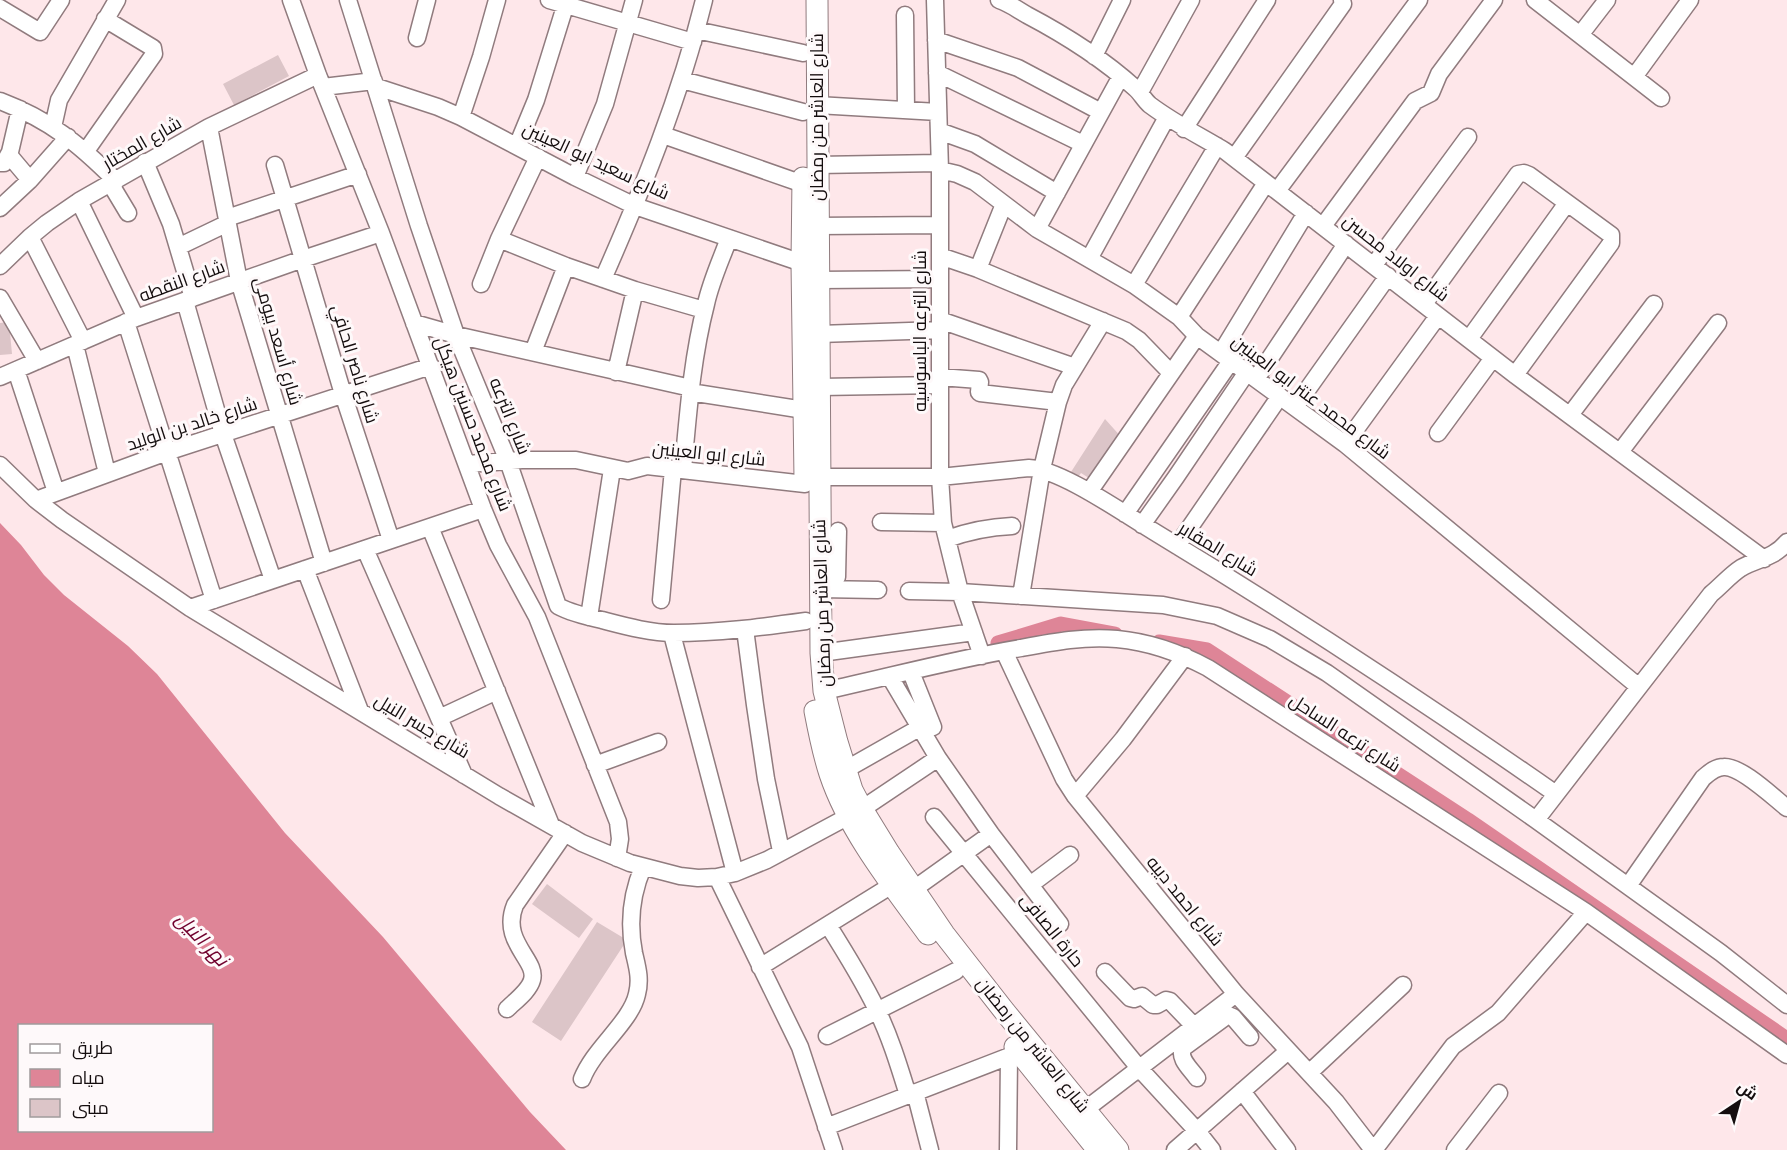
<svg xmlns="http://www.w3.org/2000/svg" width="1787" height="1150" viewBox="0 0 1787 1150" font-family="'Golos Text',Cairo,sans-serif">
	<rect width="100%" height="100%" fill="#fee7ea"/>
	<path fill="#de8597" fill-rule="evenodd" d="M0 523 21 545 44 575 64 595 128 646 157 674 285 833 383 937 530 1112 566 1150H0ZM20 1026H212V1130H20Z"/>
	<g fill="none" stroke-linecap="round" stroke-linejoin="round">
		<path stroke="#de8597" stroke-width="15" d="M1159 642 1207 650 1468 820 1787 1039
			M998 643 1061 624 1115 634"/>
	</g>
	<path fill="#dcc5c8" d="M278 55 289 76 234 105 223 84Z
		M9 322 12 354 0 355V323Z
		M1105 419 1123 439 1092 480 1081 473 1078 477 1071 472Z
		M547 884 593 919 579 938 532 904Z
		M597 922 627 940 561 1041 532 1022Z"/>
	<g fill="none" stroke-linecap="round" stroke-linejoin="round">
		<g stroke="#907b7e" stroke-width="19">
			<path id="minor" d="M291 0 318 75 381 233 483 509 498 545 537 617 618 822 620 839 617 858
				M348 0 419 226 456 335 508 461 558 606C571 613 588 617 602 620 625 626 650 633 674 633 718 633 762 627 806 621
				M549 0 693 42
				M935 0 940 170V477L943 523 960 592 982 656
				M999 0C1009 3 1018 10 1027 15 1065 35 1103 59 1135 88 1141 93 1144 100 1150 105 1174 123 1200 136 1225 151L1515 375 1764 559
				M1535 0 1661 98
				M0 8 40 32 61 0
				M905 15 906 110
				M696 30 803 53
				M1580 35 1607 0
				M417 38 427 0
				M936 40 1018 68 1101 112
				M1094 56 1122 0
				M937 73 1083 144
				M1634 77 1690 0
				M682 80 803 112
				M323 87 374 81
				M377 87 438 107 461 117 575 177 635 206 802 263
				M1140 92 1191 0
				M0 101C50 120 79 144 116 181
				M817 105 938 112
				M461 117 481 57 497 0
				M53 127 59 100 117 0
				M209 127 239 281 324 563
				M1184 129 1267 0
				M939 131 975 144 1057 193
				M663 135 803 184
				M517 146 536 100 567 0
				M86 151 154 54 153 48 105 19
				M9 155 30 180
				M1234 158 1343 4 1342 0
				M145 162 171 224 193 298
				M0 163H4L10 152 20 109
				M275 165 343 394 391 540
				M817 165 939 163
				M940 170 957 174 975 182 1037 229 1134 285 1179 317 1197 336 1345 444 1639 687
				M575 177 605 104 634 0
				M110 183 128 213
				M1277 191 1419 0
				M79 201 136 318
				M0 208 30 180 68 137
				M227 218 358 174
				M817 226 940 225
				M1323 226 1415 101 1431 93 1439 74 1494 0
				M1037 229 1121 76
				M30 237 83 341
				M499 239 566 266 635 290 704 310
				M178 247 228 223
				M940 256 978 269 1126 331 1139 340 1171 373
				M1089 259 1167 117
				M1374 265 1468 137
				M0 266 30 237 47 223 79 201 209 127 318 75
				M978 269 1004 204
				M603 279C643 188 680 97 704 0
				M818 280 940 279
				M481 284 499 239 538 157
				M1134 285 1217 146
				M0 298 37 361
				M185 301 223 434 273 580
				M1424 304 1518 174 1524 173 1529 175 1611 235V243L1515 375
				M1179 317 1266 183
				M940 320 1075 367
				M126 322 214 600
				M414 323 456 335 691 388
				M819 334 940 330
				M1469 339 1567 203
				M75 345 107 473
				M533 352 566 266
				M1221 353 1306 213
				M16 370 56 492
				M616 372 635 290
				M0 377 136 318 303 259 381 233
				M940 377 979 380 980 382 979 392 980 393 1058 402
				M1256 379 1346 244
				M820 387 940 385
				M690 392 804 410
				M1295 407 1388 276
				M1570 415 1654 304
				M1438 433 1493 358
				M1345 444 1438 316
				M1620 452 1718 323
				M467 464 522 460H576L628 471 647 466 805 484
				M0 465 36 500 62 520 190 608 499 796 582 843 630 863 680 876 698 878 717 877 735 873 767 860 862 809 938 758
				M683 469C688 414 692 358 706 304 711 281 721 260 729 238
				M819 477H940L1029 468C1061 469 1124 514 1153 531 1290 614 1424 702 1556 794
				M1089 492 1197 336
				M36 500 167 452 431 366
				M1125 514 1231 361
				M881 522 943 523
				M1142 525 1176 477 1247 372
				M430 527 551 825
				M947 539C969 531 989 527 1012 526
				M1177 546 1280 396
				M365 549 464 775
				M305 569 360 711
				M837 577 838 531
				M820 589 878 590
				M909 591 960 592 1163 605 1217 616 1270 639 1327 673 1536 820 1721 953 1787 1005
				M1021 596 1042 469 1058 402 1064 385 1103 321
				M661 600 673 469
				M190 608 483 509
				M589 617 612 469
				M745 629 755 705 766 779 781 851
				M672 634 735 873
				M1004 651 1064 779 1075 796 1236 994 1336 1102 1373 1150
				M821 653 974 632
				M911 672 933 727
				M890 677 938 758 991 834 1060 924
				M824 691C889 677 955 659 1021 648 1053 642 1084 636 1117 639 1150 642 1180 653 1208 668L1586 912 1787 1055
				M439 718 497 691
				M595 765 658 742
				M845 770 919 728
				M1075 796 1123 739 1185 656
				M934 817 1139 1068 1197 1131 1212 1150
				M1536 820 1711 594C1721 586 1730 575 1741 568 1758 558 1773 559 1787 542
				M717 877 800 1047 834 1150
				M1030 885 1070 855
				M1628 886 1703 778C1709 773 1715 767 1724 767 1741 766 1773 797 1787 808
				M914 889 991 834
				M828 925C845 952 862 979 876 1008 890 1036 899 1066 908 1095
				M760 967 892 885
				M1105 972 1130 998 1134 999 1142 996 1153 1005H1157L1166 1000 1170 1001 1194 1026
				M507 1009C515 1001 529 991 532 980 538 960 500 942 515 905L565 833
				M827 1036 956 971
				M1309 1073 1403 985
				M1197 1078C1191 1069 1178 1059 1183 1048L1228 1015 1233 1017 1250 1037
				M582 1079C594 1048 631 1022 637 994 641 979 637 966 634 953 628 922 631 895 643 867
				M1242 1091 1287 1150
				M915 1092 930 1150
				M1086 1109 1236 994
				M826 1127 1020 1052
				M1008 1150 1009 1056
				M1175 1150 1288 1051
				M1374 1150 1453 1046 1498 1013 1586 912
				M1455 1150 1499 1093"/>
		</g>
		<g stroke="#907b7e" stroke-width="23">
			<path id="major" d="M817 0 821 653 824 691 837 742 852 790 862 809 889 853 944 934 1005 1012 1118 1150
				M803 178 802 263 805 479
				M815 711C819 732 823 753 830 774 849 831 893 886 928 934
				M1015 1047 1098 1150"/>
		</g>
		<use href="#minor" stroke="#fff" stroke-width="16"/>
		<use href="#major" stroke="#fff" stroke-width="21"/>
	</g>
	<g text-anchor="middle" stroke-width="6" stroke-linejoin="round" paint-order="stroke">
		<g font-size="18" fill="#140d0e" stroke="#fef9fa">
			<text transform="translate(817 117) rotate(-90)" y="6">شارع العاشر من رمضان</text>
			<text transform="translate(142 143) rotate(-30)" y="6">شارع المختار</text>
			<text transform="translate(596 161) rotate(25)" y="6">شارع سعيد ابو العينين</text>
			<text transform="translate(1396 258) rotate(38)" y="6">شارع اولاد محسن</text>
			<text transform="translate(182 281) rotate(-20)" y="6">شارع النقطه</text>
			<text transform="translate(920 331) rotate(-90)" y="6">شارع الترعه الباسوسيه</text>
			<text transform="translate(278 341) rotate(74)" y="6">شارع أسعد بيومى</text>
			<text transform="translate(355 364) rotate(73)" y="6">شارع ناصر الحافي</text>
			<text transform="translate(1311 397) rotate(37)" y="6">شارع محمد عنتر ابو العينين</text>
			<text transform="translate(510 416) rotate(68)" y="6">شارع الترعه</text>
			<text transform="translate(192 424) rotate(-18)" y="6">شارع خالد بن الوليد</text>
			<text transform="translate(473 424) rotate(69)" y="6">شارع محمد حسنين هيكل</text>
			<text transform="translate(709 454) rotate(6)" y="6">شارع ابو العينين</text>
			<text transform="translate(1218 549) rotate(31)" y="6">شارع المقابر</text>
			<text transform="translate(822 603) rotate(-92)" y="6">شارع العاشر من رمضان</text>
			<text transform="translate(422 726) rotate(31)" y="6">شارع جسر النيل</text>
			<text transform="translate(1345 733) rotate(33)" y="6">شارع ترعه الساحل</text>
			<text transform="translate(1185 901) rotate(51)" y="6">شارع احمد ديبه</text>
			<text transform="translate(1052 930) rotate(51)" y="6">حارة الصافى</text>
			<text transform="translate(1033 1045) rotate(51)" y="6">شارع العاشر من رمضان</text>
		</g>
		<g font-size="20" font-style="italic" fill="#70002d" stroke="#fef9fa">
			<text transform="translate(202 939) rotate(46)" y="7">نهر النيل</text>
		</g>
	</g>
	<rect x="18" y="1024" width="195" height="108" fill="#fef9fa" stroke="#a09b9c" stroke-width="1.5"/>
	<rect x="30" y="1044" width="30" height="9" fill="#ffffff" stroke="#a09b9c" stroke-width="1.5"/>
	<text x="72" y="1054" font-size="18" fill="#140d0e">طريق</text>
	<rect x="30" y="1069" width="30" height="18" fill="#de8597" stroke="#a09b9c" stroke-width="1.5"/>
	<text x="72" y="1084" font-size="18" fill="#140d0e">مياه</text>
	<rect x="30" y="1099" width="30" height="18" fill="#dcc5c8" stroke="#a09b9c" stroke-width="1.5"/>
	<text x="72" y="1114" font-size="18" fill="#140d0e">مبنى</text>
	<g transform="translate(1739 1102) rotate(36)" stroke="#fef9fa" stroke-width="4.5" paint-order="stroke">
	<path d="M0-4.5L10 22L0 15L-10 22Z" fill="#140d0e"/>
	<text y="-9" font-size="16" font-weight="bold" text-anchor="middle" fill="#140d0e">ش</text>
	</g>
</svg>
